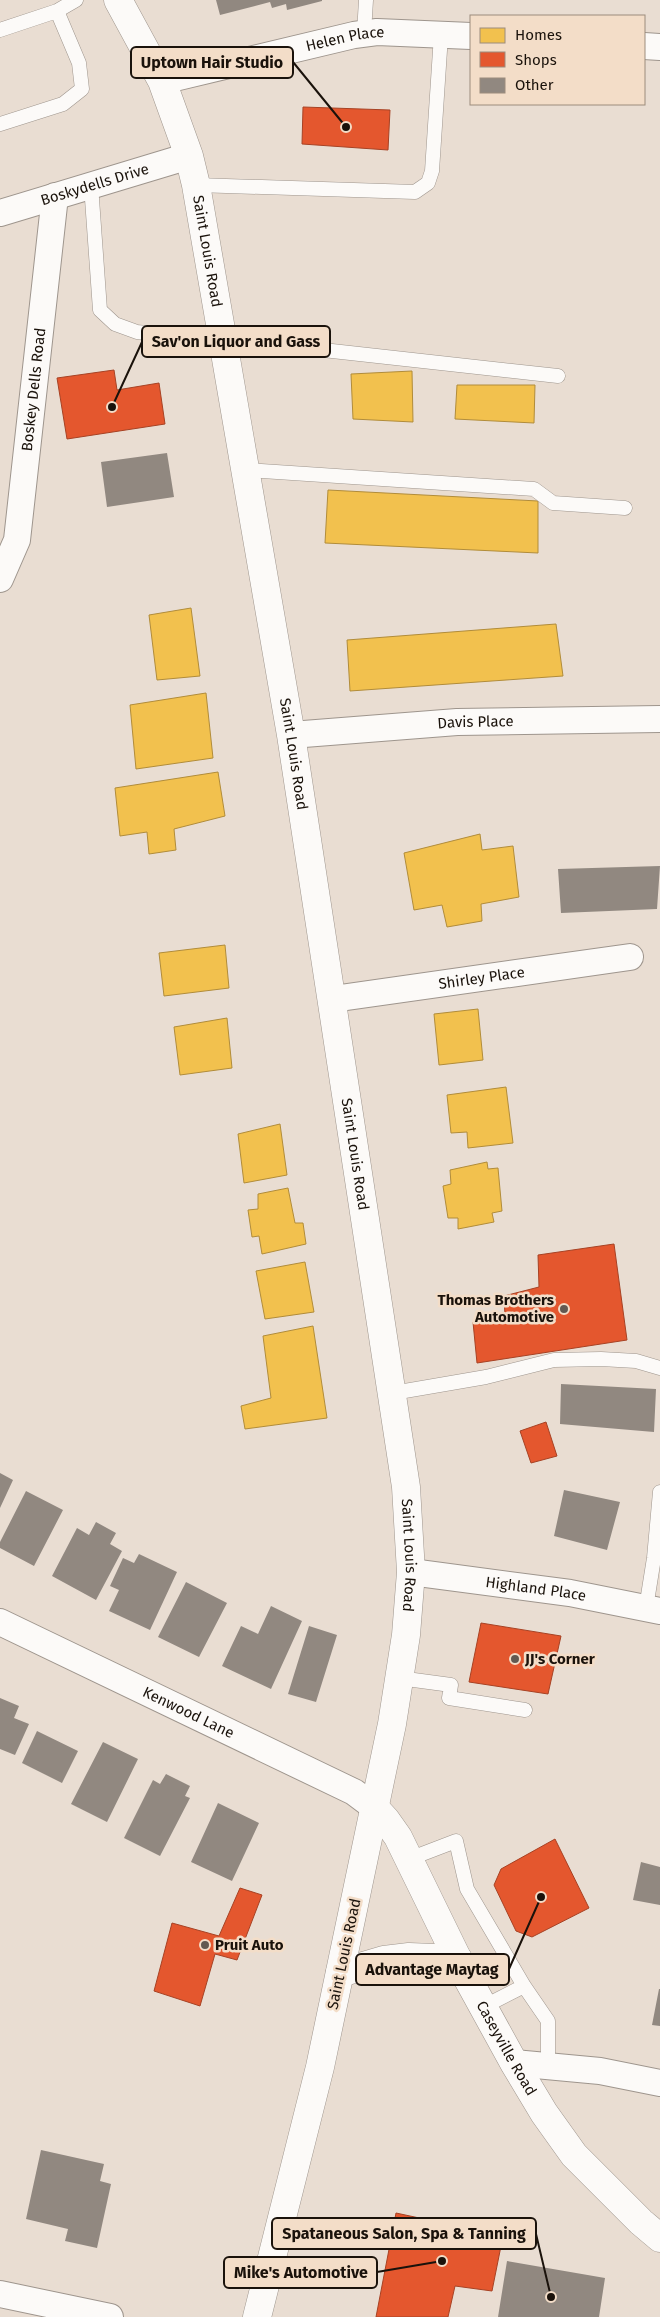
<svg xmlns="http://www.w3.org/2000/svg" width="660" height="2317" viewBox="0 0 660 2317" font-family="'Fira Sans',sans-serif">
	<rect width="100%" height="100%" fill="#e9ddd2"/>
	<path fill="#f2c14e" stroke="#b18c3a" d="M412 371 413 422 353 419 351 374Z
		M457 385H535L534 423 455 419Z
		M328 490 538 501V553L325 543Z
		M191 608 200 676 157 680 149 615Z
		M556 624 563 676 350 691 347 640Z
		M206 693 213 758 136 769 130 705Z
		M218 772 225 816 174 829 176 850 149 854 147 832 120 836 115 788Z
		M480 834 482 850 513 846 519 897 481 904 482 921 447 927 442 905 414 910 404 853Z
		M225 945 229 988 164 996 159 953Z
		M478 1009 483 1060 439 1065 434 1014Z
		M227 1018 232 1068 180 1075 174 1027Z
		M506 1087 513 1143 468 1148 467 1132 451 1133 447 1095Z
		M280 1124 287 1175 244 1183 238 1134Z
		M487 1162 488 1169 498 1168 502 1211 492 1213 494 1222 458 1229V1218H448L443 1186 451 1184 450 1170Z
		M288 1188 295 1223H303L306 1244 262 1254 259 1236 252 1237 248 1210 258 1209V1194Z
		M305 1262 314 1312 265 1319 256 1271Z
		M313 1326 327 1418 245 1429 241 1406 271 1398 263 1336Z"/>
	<path fill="#e4572e" stroke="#a74224" d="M303 107 390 110 388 150 302 144Z
		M114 370 117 390 159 383 165 424 67 439 57 378Z
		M614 1244 627 1340 477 1363 473 1322 505 1316 504 1296 539 1287 538 1255Z
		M546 1422 557 1456 531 1463 520 1431Z
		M481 1623 561 1636 548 1694 469 1682Z
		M555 1839 589 1908 532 1937 516 1931 494 1885 501 1869Z
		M240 1888 262 1895 237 1960 215 1954 200 2006 154 1991 172 1923 219 1936Z
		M396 2213 503 2236 492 2291 455 2286 448 2317H376Z"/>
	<path fill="#918880" d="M216 0H322V1L287 10 286 4 272 8 270 2 220 15Z
		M167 453 174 497 107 507 101 462Z
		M660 866 657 909 561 913 558 869Z
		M561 1384 656 1389 654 1432 560 1424Z
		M0 1473 13 1480 0 1508Z
		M564 1490 620 1502 607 1550 554 1536Z
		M26 1491 63 1510 34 1566 0 1548V1542Z
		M96 1522 116 1533 110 1544 122 1551 96 1600 52 1576 77 1528 89 1535Z
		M139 1554 177 1572 150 1630 109 1611 119 1590 110 1586 123 1558 134 1563Z
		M186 1582 227 1603 199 1657 158 1637Z
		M271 1606 302 1621 271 1689 222 1666 241 1626 258 1634Z
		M309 1626 337 1635 316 1702 288 1694Z
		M0 1698 19 1706 14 1718 29 1724 15 1755 0 1749Z
		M37 1731 78 1751 62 1783 22 1763Z
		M103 1742 138 1759 107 1822 71 1804Z
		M166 1774 190 1786 185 1796 190 1798 160 1856 124 1838 153 1780 160 1784Z
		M218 1803 259 1823 232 1881 191 1862Z
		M641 1862 660 1867V1905L633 1900Z
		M659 1989H660V2026L652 2025Z
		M41 2150 104 2164 100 2181 111 2184 97 2248 65 2241 68 2229 26 2219Z
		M507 2261 605 2278 599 2317H498Z"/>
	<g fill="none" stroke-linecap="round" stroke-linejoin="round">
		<g stroke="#9e958d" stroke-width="15">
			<path id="service" d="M0 30 57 11 76 0
				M364 33 366 0
				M0 124 63 104 82 89 79 63 57 11
				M91 185 100 310 115 324 137 332 224 342 278 345 558 376
				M196 185 415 192 428 183 432 171 441 35
				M245 470 534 489 553 503 625 508
				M393 1393 486 1377 554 1360 601 1359 636 1361 660 1368
				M646 1608 654 1558 660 1492
				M399 1678 451 1685 449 1698 525 1710
				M409 1859 456 1841 467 1889 524 1986 548 2021V2067
				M483 2007 524 1986"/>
		</g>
		<g stroke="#9e958d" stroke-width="28">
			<g id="minor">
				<path d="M644 46 660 47"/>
				<path id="s1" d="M162 81 354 35 377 32 471 36"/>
				<path id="s2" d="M0 213 189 156"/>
				<path id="s3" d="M0 579 17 540 55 196"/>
				<path id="s4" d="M291 735 457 722 660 719"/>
				<path id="s5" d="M333 999 630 957"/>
				<path id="s6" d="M411 1572 570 1593 660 1611"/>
				<path id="s7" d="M0 1622 354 1792 374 1807"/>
				<path d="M514 2063 600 2071 660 2083"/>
				<path d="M0 2294 110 2317"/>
			</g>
		</g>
		<g stroke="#9e958d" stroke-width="29">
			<g id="tertiary">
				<path id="s8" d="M118 0 162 81 189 156 196 185 291 735 406 1487 411 1572 406 1635 392 1724 320 2067 257 2317"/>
				<path id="s9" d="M374 1807 386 1820 398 1837 464 1972 514 2063 544 2113 574 2155 641 2222 660 2238"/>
				<path d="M340 1973 384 1960 409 1957 458 1959"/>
			</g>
		</g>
		<use href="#service" stroke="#fcfaf8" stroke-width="14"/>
		<use href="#minor" stroke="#fcfaf8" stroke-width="26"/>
		<use href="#tertiary" stroke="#fcfaf8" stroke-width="28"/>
	</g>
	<g fill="#625951" stroke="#f3ddc8" stroke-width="2">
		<circle cx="564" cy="1309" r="5"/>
		<circle cx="515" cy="1659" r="5"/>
		<circle cx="205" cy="1945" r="5"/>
	</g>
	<g text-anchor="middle" stroke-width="5" stroke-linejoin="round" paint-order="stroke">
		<g font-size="15" fill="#1a120b" stroke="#f3ddc8">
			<text dy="5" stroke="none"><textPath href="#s1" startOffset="188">Helen Place</textPath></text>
			<text dy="5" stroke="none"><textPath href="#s2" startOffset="99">Boskydells Drive</textPath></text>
			<text dy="5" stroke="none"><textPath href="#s8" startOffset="269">Saint Louis Road</textPath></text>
			<text dy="5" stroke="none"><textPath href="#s3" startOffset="194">Boskey Dells Road</textPath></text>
			<text dy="5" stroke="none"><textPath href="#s4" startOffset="185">Davis Place</textPath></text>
			<text dy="5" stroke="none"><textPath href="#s8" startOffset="779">Saint Louis Road</textPath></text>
			<text dy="5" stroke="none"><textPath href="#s5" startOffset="150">Shirley Place</textPath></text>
			<text dy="5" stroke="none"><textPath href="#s8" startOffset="1184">Saint Louis Road</textPath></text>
			<text dy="5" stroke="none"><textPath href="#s8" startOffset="1589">Saint Louis Road</textPath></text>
			<text dy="5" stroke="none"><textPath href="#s6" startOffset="126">Highland Place</textPath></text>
			<text dy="5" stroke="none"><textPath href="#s7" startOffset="209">Kenwood Lane</textPath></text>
			<text transform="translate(344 1954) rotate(-78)" y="5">Saint Louis Road</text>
			<text dy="5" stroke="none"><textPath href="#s9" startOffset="276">Caseyville Road</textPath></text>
		</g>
		<g font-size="15" font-weight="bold" fill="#1a120b" stroke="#f3ddc8" text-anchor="start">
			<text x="554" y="1305" text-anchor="end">Thomas Brothers<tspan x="554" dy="17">Automotive</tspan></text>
			<text x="525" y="1664">JJ's Corner</text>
			<text x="215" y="1950">Pruit Auto</text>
		</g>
	</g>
	<path fill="none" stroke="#1a120b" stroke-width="2" d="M346 127L293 62M112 407L142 342M541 1897L509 1969M551 2297L536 2234M442 2261L377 2272"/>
	<g fill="#1a120b" stroke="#f3ddc8" stroke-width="2">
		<circle cx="346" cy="127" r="5"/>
		<circle cx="112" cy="407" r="5"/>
		<circle cx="541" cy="1897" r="5"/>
		<circle cx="551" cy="2297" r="5"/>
		<circle cx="442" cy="2261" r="5"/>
	</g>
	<g fill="#f3ddc8" stroke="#1a120b" stroke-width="2">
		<rect x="131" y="47" width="162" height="31" rx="5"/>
		<rect x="142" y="326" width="188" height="31" rx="5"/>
		<rect x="356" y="1954" width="153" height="31" rx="5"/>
		<rect x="272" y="2218" width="264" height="31" rx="5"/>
		<rect x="224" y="2257" width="153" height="31" rx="5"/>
	</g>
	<g font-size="16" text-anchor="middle" font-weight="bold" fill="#1a120b">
		<text x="212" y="68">Uptown Hair Studio</text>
		<text x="236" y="347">Sav'on Liquor and Gass</text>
		<text x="432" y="1975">Advantage Maytag</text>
		<text x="404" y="2239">Spataneous Salon, Spa &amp; Tanning</text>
		<text x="301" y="2278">Mike's Automotive</text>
	</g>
	<rect x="470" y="15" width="175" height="90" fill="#f3ddc8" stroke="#9c8c7c"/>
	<rect x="480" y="28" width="25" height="15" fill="#f2c14e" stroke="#9c8c7c"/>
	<text x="515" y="40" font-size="15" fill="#1a120b">Homes</text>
	<rect x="480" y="52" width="25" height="15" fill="#e4572e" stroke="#9c8c7c"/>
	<text x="515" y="65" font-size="15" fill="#1a120b">Shops</text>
	<rect x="480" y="78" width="25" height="15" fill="#918880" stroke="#9c8c7c"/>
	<text x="515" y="90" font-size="15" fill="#1a120b">Other</text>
</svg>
